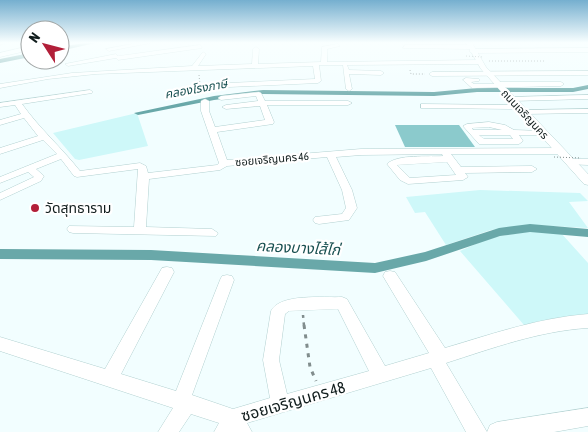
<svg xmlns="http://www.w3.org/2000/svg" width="588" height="432" viewBox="0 0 588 432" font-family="'Asap Condensed','Noto Sans Thai',sans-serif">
	<rect width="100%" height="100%" fill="#f2feff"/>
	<path fill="#cef8f9" d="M137 113 148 146 79 160 75 159 53 133Z
		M480 190 580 193 588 201 569 202 588 228 531 225 491 230 446 245 425 212 415 213 406 197Z
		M531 231 561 233 588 263V321L530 332 460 251 489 238Z"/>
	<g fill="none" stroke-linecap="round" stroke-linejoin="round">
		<path fill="#69a8a9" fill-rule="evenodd" d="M84 43H95L60 51V47Z
			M30 53V57L0 63V59Z
			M588 85V89L573 92H477L434 96 263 94 214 100 138 115 134 113 214 96 263 90 434 92 477 88H573Z
			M530 224 588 229V237L530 232 500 236 426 261 375 273 151 260 0 259V249L151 250 375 263 425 252 499 228Z"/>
	</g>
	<path fill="#8bcacc" d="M395 125H459L475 147H405Z"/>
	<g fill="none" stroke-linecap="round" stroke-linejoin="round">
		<g stroke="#b2d1d1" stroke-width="1">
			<path id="minor" d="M0 43H5L0 45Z
				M137 43H150L109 51 106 49Z
				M338 44 340 46 327 49V62L478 60 481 62 478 64 347 65 349 70 381 71 384 73 381 75 349 74 352 89 349 91 346 89 343 65H319L321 81 318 83 207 88 204 86 207 84 315 79 313 66 96 74 48 79 0 88V84L72 73 192 66 203 52 206 54 198 66 252 64 253 49 256 47 259 49 258 64 321 62 322 47Z
				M200 45 202 48 118 60 116 58 68 66 65 64 116 54 118 56Z
				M405 45H471L474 47 471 49 403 48Z
				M30 46V50L0 57V53Z
				M588 48V52L472 53 469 51 472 49Z
				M588 71V75L432 76 429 74 432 72Z
				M466 78 479 79V81L471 82 474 84H495L498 82H561L564 84 561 86 472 88 463 80Z
				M90 90 93 92 92 93 22 104C40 129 61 147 80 171L140 163 146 166 148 173 217 165 219 163 201 111V101L205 99 209 101V111L215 127 265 120 260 106 226 109 222 107 226 105 258 101 256 96 221 100 218 98 221 96 259 92 261 93 265 101H348L352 103 348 105H267L274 122 273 124 217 132 227 160 361 149 560 148 564 151 560 154H451L461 167 532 166 537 169 532 172 465 173 468 177 463 180 408 184 400 180 387 164C397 154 429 157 443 156L442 154 361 155 336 157 352 190 357 208 349 220 319 224 315 223 313 220 315 217 342 214 346 208 342 190 327 157 227 166 220 170 149 179 146 227 212 229 218 233 216 236 73 233 69 232 67 229 69 226 134 227 138 169 77 177 74 176 61 159 36 169 44 176 41 181 0 200V193L34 177 28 172 0 183V177L57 154 43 140 0 154V148L38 136 24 118 0 125V120L21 114 15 105 0 107V103ZM447 162 456 175 410 178 397 165Z
				M588 95V99L512 101 509 99 512 97Z
				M421 104 519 105 523 107 519 109 424 108H421Z
				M588 109V113L524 114 520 112 524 110Z
				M489 122 505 125 514 130 543 131 547 133 543 135H519L523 141 519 144H479L463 126 467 124ZM489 127 502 130H473L472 128ZM479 135H510L513 139H484Z
				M570 159H588V165L567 164V160Z
				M167 267 172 268 174 272 121 374 176 391 220 280 222 276 227 275 232 276 234 280 192 395 233 409 270 398 263 360 271 311C280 293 324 298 342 297L347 299 385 366 429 353 383 276 385 272 390 271 395 272 445 348C492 334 538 318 588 314V328C539 331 493 348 446 363L487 432H466L431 368 247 423 252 432H214L219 423 191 414 179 432H158L173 408 0 351V337L105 369 162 268ZM338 309 369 371 287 394 279 360 285 314 289 311Z
				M588 408V426L554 432H487L490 425 497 422Z"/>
		</g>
		<g stroke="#b2d1d1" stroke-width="1">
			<path id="major" d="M466 43H472L486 67 588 174V185L584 184 481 69Z"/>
		</g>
		<path stroke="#818d8d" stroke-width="1" stroke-dasharray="1 2" stroke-linecap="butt" d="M489 61H546
			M410 70 411 74H425
			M199 75 200 85"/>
		<path stroke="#818d8d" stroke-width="2.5" stroke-dasharray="3 4.5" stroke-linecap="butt" d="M303 315 304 326"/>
		<path stroke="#818d8d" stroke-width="3" stroke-dasharray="4 5.5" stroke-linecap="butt" d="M304 325 310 367 316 381"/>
		<use href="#minor" fill="#fff" fill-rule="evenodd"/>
		<use href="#major" fill="#fff" fill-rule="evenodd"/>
		<path stroke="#818d8d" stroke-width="1" stroke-dasharray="1 2" stroke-linecap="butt" d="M466 56 483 57
			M554 157 581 158"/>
	</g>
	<linearGradient id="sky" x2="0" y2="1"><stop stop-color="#75afcf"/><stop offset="0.41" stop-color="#f9ffff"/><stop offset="1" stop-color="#f9ffff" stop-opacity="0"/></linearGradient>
	<rect width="588" height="104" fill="url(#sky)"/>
	<circle fill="#b21f39" stroke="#fff" stroke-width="2" cx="35" cy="208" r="5"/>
	<g text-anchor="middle" stroke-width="4.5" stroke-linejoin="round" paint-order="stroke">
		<g font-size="11" fill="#111d1d" stroke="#fff">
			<text transform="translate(525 114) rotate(47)" y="4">ถนนเจริญนคร</text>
			<text transform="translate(272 159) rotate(-5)" y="4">ซอยเจริญนคร 46</text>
		</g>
		<g font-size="12" font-style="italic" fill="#174f50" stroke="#fff">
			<text transform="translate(196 89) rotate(-10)" y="4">คลองโรงภาษี</text>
		</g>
		<g font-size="14" fill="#111d1d" stroke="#fff" text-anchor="start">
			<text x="45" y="213">วัดสุทธาราม</text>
		</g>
		<g font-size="15" font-style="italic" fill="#174f50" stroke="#fff">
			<text transform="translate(298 248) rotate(3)" y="5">คลองบางไส้ไก่</text>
		</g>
		<g font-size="16" fill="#111d1d" stroke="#fff">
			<text transform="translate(293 401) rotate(-16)" y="6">ซอยเจริญนคร 48</text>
		</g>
	</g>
	<g transform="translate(45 45) rotate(306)"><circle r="24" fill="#ffffff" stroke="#a0a5a5"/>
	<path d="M0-4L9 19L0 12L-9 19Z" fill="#b21f39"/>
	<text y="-8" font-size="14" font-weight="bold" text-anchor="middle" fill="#111d1d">N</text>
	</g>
</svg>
